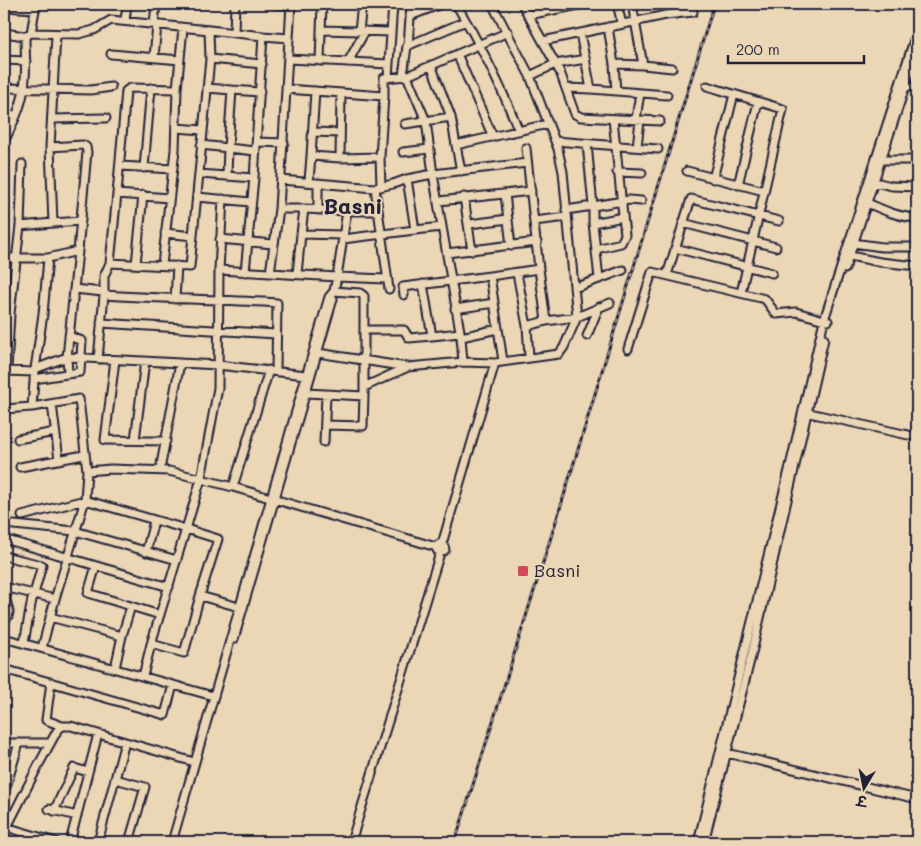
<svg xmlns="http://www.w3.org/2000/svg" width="921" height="846" viewBox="0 0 921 846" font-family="Mali,'Playpen Sans Deva',sans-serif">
	<rect width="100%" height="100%" fill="#ebd6b5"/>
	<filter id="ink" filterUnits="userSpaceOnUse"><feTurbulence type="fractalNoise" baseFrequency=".02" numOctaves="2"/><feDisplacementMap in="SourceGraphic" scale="10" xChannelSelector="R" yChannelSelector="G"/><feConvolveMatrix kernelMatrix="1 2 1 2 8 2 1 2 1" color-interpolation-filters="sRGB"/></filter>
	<g filter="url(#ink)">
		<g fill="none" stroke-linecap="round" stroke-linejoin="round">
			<g stroke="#22223b" stroke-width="11">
				<path id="minor" d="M275 4 291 5
					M362 4 359 31 391 32
					M456 4C481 45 501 86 519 131
					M522 4 560 72 575 114 581 117 660 121
					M546 4 548 11
					M617 4 622 24
					M632 4 643 65 672 68
					M574 6 584 4
					M4 7 35 9
					M528 15 574 6 573 4
					M410 16 441 4
					M125 21 127 4
					M154 24 156 4
					M608 27 614 64 643 65
					M209 30 263 36
					M321 30 359 31
					M4 33 25 36C25 53 27 71 24 87 22 107 12 125 4 142
					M31 33 79 34 94 30 111 20 209 30 210 59 190 267 110 263
					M234 33 235 4
					M27 35 31 33 36 4
					M543 41 666 15 693 12
					M408 46 411 4
					M111 54 180 60
					M457 54 493 137
					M154 57 157 25
					M210 59 262 64
					M288 59 389 64
					M4 60 26 61
					M320 61 322 4
					M348 62 365 31
					M614 64 616 91
					M431 65 451 117 456 145
					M403 76 407 46 466 21
					M407 76 426 121 433 174 527 163
					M530 76 555 64 586 59
					M388 78 393 4
					M707 86 783 109 741 293
					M903 86 917 87
					M4 88 91 90 111 87
					M207 88 232 90
					M566 88 591 89 580 33
					M286 89 384 96 380 157 340 158 311 156 309 181
					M591 89 667 95
					M384 96V78L407 76 508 32
					M4 115H16
					M52 119 106 118
					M636 119 640 93
					M405 124 451 117
					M176 128 203 130
					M314 132 340 133
					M555 141 658 149
					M257 142 284 143
					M201 145 228 148 227 175
					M50 147 56 35
					M637 147 640 120
					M526 148 539 269
					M255 151 228 148 232 90 260 92
					M403 152 430 149
					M311 156 315 91
					M380 157 381 187
					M340 158 341 93
					M881 160H917
					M120 166 173 169
					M144 168 151 88
					M461 171 456 145 548 124
					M687 171 764 191
					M617 172 642 173
					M199 174 254 178
					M407 179 415 230 442 227
					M713 179 734 94
					M281 180 375 188 393 184 407 179 433 174 461 337 463 362
					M874 182 892 186 917 187
					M738 185 758 102
					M375 188 389 289
					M117 194 169 198
					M505 194 511 246
					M197 197 251 202
					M464 197 472 251
					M439 201 531 191
					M863 201C881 209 897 217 917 218
					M279 209H304L301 234
					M304 209 347 211
					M318 210V184
					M566 210 593 206 587 144
					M377 211H347L337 277 386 279
					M534 221 567 217
					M53 223 81 221
					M593 223 623 217
					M683 223 776 247
					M470 224 508 219
					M20 226 22 164
					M165 233 193 236
					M220 239 273 244
					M343 239 415 230
					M853 243 882 247H917
					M675 248 772 273
					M596 249 621 243 625 235 613 119
					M447 253 537 242
					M850 256 880 262 917 266
					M4 258H48L78 251 67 357 68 374
					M136 264 143 195
					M162 265 175 150 177 89 183 28
					M845 269 917 51
					M219 270 223 199
					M245 272 254 178 263 36 289 38
					M517 273 527 326 529 357
					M297 274 301 234 343 235
					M667 275 691 199 779 221
					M599 279 623 270
					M574 288 599 279 593 223V206L629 200 641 201
					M74 289 103 292
					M104 295V276L110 263 117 194 126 91 130 88 177 89
					M404 295 403 287 490 276
					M175 299 177 266
					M455 309 494 303
					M101 323 276 334
					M527 326 546 321
					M364 330H404L409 338 432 336 423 284
					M432 336 460 333
					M587 336 599 307
					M461 337 498 329
					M628 349 652 272 765 299 776 314 796 312 828 321
					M318 353 407 367
					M98 359 104 295C162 299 219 299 277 303L276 371
					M115 360 105 440 166 441
					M503 361 490 276 539 269 546 321 577 317 610 303
					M35 369 43 314 48 258
					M4 371 35 372
					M7 371 10 314 20 226 53 223 50 147 83 145 86 147 87 152 78 251
					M34 379 80 372 82 341 69 336
					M364 387 408 367 463 362 495 363
					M306 393 364 396V296L360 293 334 291
					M52 404 59 460
					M32 407 79 399 87 471 85 500 55 599
					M4 409 32 407 35 369 67 357 218 365 306 375
					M805 412 917 437
					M325 425 363 426 364 396
					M18 439 55 432
					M135 440 145 361
					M324 442 326 395
					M20 467 84 455
					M160 470 180 363
					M87 471 111 469 169 471 233 487 436 547 437 550 440 553 445 550 444 546 439 544 436 547
					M233 487 269 370
					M22 516 85 500 186 529 151 644
					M4 524 75 531 177 560
					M4 539 169 587
					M442 544 495 363 559 354 564 347 577 317 563 172 558 149 530 76 492 4
					M146 552 154 521
					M4 556 42 565 34 594
					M96 566 88 593 160 615
					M4 587 55 599 42 648
					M200 596 218 539 186 529 201 479 218 388 219 270 270 273
					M8 617 9 612 6 599 8 588
					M50 617 122 636 131 606
					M4 638 213 696
					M234 639 333 299
					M24 643 33 594
					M115 668 122 636
					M4 669 165 715 173 685
					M143 676 151 644 184 653 200 596 239 607
					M51 682 46 720 62 726
					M125 742 115 779 145 787 129 842
					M4 743H50
					M723 752 917 799
					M4 794 19 743
					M49 809 77 816
					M54 811 74 768 88 772
					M6 827 56 842
					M4 833 39 764 57 731 62 726H71L194 762
					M70 842 98 734
					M98 842 115 779
					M172 842 326 307 329 297 334 291 337 277 270 273 279 209 291 4
					M351 842 440 553
					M698 842 790 466 824 320 917 31
					M704 842 752 653 824 339"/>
			</g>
			<use href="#minor" stroke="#ebd6b5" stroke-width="7"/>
			<g stroke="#22223b" stroke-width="3">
				<path id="rail" d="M455 842 562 502 714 4"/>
			</g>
			<use href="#rail" stroke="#ebd6b5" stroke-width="1" stroke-dasharray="4" stroke-linecap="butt"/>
		</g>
	</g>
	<rect fill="#d1495b" stroke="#ebd6b5" stroke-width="2" x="517" y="565" width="12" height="12" rx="2.5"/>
	<g text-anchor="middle" stroke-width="4" stroke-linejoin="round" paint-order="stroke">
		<g font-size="18" fill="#22223b" stroke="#ebd6b5" text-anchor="start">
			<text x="534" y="577">Basni</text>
		</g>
		<g font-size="22" font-weight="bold" fill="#22223b" stroke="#ebd6b5">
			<text x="353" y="214">Basni</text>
		</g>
	</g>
	<rect width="921" height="846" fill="none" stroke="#ebd6b5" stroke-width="20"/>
	<rect x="10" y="10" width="901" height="826" fill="none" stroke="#22223b" stroke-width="2" filter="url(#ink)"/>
	<g transform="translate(864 788) rotate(190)" stroke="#ebd6b5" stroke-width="4" paint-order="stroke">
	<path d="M0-4L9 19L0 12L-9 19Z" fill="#22223b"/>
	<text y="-8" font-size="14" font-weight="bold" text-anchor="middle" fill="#22223b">उ</text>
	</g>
	<path d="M728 55v8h136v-8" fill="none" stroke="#22223b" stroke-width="2.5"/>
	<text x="736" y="55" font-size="15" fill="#22223b" stroke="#ebd6b5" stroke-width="4" paint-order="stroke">200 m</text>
</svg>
